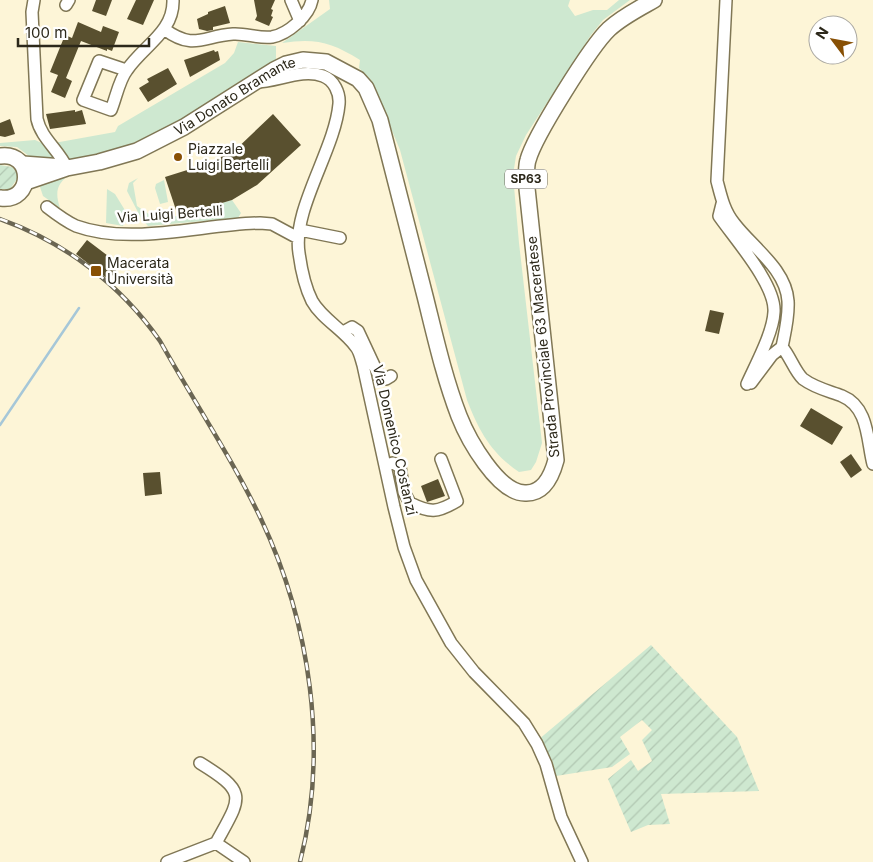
<svg xmlns="http://www.w3.org/2000/svg" width="873" height="862" viewBox="0 0 873 862" font-family="Inter,sans-serif">
	<defs>
		<pattern id="garden-furrows" width="10" height="10" patternUnits="userSpaceOnUse" patternTransform="scale(1.25)"><rect width="10" height="10" fill="#cee8d0"/><path d="M-1 1l2-2M0 10L10 0M9 11l2-2" fill="none" stroke="#b1c7b2"/></pattern>
	</defs>
	<rect width="100%" height="100%" fill="#fdf5d7"/>
	<path fill="#cee8d0" d="M329 0H570L568 6 575 16 593 10H607L619 0H630L603 20 591 35 526 135 516 156 513 175 519 243 542 443 536 462 531 470 519 472C491 453 479 431 467 400L400 150 371 80 359 68 360 60C331 42 315 38 282 43L330 9Z
		M238 42 276 46V61L154 137 113 153 67 161 54 143 115 132 118 126 225 63 234 53Z
		M35 140 44 144 59 162 33 159 17 147 0 146V143Z
		M71 174C56 183 55 193 60 208L43 196 40 187 43 183Z
		M138 178 133 183 137 206 159 221 232 200 241 213 238 218 148 226 141 218 127 191 129 183Z
		M164 180 168 202 160 204 155 188 156 184Z
		M107 189 115 194 131 220 124 223 123 226 106 223Z"/>
	<path fill="url(#garden-furrows)" d="M0 165 12 167 17 173V179L10 189H0Z
		M651 645 737 737 759 791 661 794 670 824 648 825 631 832 608 779 631 760 638 771 652 761 642 740 652 730 642 720 620 737 630 754 612 767 556 776 552 760 538 740Z"/>
	<g fill="none" stroke-linecap="round" stroke-linejoin="round">
		<path stroke="#a6c7d8" stroke-width="2.5" d="M0 425 79 308"/>
	</g>
	<path fill="#59502f" d="M96 0H112L106 16 92 11Z
		M136 0H154L143 25 127 19Z
		M254 0H275L271 9 273 10 271 16 273 17 269 26 255 20 257 16Z
		M225 6 230 23 213 27V30L207 31 199 29 197 19 208 14V12Z
		M78 22 101 32 103 26 119 32 112 51 107 49V51L81 41 66 78 72 81 65 98 51 92 58 75 50 72 65 35 72 38Z
		M214 50 215 52 218 51 220 60 190 77 184 60Z
		M168 68 177 84 148 102 139 88 149 82 147 79Z
		M75 110V112L82 110 86 124 50 129 46 114Z
		M273 114 301 145 257 185 232 200 178 216 165 177 219 160 224 153 231 154Z
		M10 119 15 134 5 137 0 136V123Z
		M87 240 120 265 109 280 76 254Z
		M710 310 724 313 719 334 705 331Z
		M811 408 843 427 832 445 800 426Z
		M851 454 862 470 851 478 840 462Z
		M160 472 162 494 145 496 143 473Z
		M438 479 445 496 427 502 421 486Z"/>
	<g fill="none" stroke-linecap="round" stroke-linejoin="round">
		<g stroke="#807755" stroke-width="14">
			<path id="minor" d="M34 0 32 12 37 119C41 138 59 150 67 168
				M291 0 300 21
				M726 0 717 181C721 196 724 211 734 223 752 247 786 269 788 301 789 317 785 332 782 347
				M66 5 69 0
				M164 29C194 51 203 36 233 34 246 33 259 39 272 37 288 34 309 16 312 0
				M126 70 99 61 83 100 111 110C116 98 119 80 127 70 143 46 174 32 173 0
				M256 82C277 82 302 68 323 76 334 80 340 93 339 104 335 150 292 209 299 253 301 268 305 287 312 301 322 319 344 330 356 347 360 352 361 359 363 365L394 507 404 547 416 580 451 643 474 672 524 723 537 744 546 764 561 817 582 862
				M722 204 719 216C735 239 776 285 774 312 773 333 756 364 747 384
				M47 207C56 214 65 221 76 226 131 246 203 224 260 223L272 224 298 238
				M300 230 340 238
				M343 332 352 327 358 331 379 376 386 379 391 376
				M782 347C790 356 795 372 803 379 815 388 829 391 842 396 869 407 867 441 873 464
				M751 383 772 355 782 347
				M386 465 393 463 400 467 404 492 410 503C430 513 437 513 457 501L441 459
				M216 843 244 862
				M167 862 216 843C241 797 249 793 200 763"/>
		</g>
		<g stroke="#807755" stroke-width="18">
			<g id="major">
				<path d="M0 156C34 151 34 203 0 198"/>
				<path d="M23 164 63 167"/>
				<path id="s1" d="M26 182 67 168 99 162 137 151 184 127 274 70 286 64 303 60 326 62 358 79 366 88 380 120C395 178 410 237 425 296 435 336 444 377 459 416 468 439 498 493 525 493 544 494 552 475 556 460L526 179C527 173 526 166 528 160 534 137 591 46 609 29 622 17 638 9 654 0"/>
			</g>
		</g>
		<use href="#minor" stroke="#fff" stroke-width="11"/>
		<use href="#major" stroke="#fff" stroke-width="15"/>
		<g stroke="#6b6653" stroke-width="4.5">
			<path id="rail" d="M0 219C65 242 121 285 160 341 193 400 232 458 261 519 310 623 329 749 300 862"/>
		</g>
		<use href="#rail" stroke="#fff" stroke-width="2.5" stroke-dasharray="8" stroke-linecap="butt"/>
	</g>
	<g fill="#885004" stroke="#fff" stroke-width="2">
		<circle cx="178" cy="157" r="5"/>
		<rect x="90" y="265" width="12" height="12" rx="2.5"/>
	</g>
	<g text-anchor="middle" stroke-width="5" stroke-linejoin="round" paint-order="stroke">
		<rect fill="#fff" stroke="#6b685f" stroke-width="1" x="505" y="169.5" width="42" height="19" rx="4"/>
		<g font-size="12" font-weight="bold" fill="#2c281a">
			<text x="526" y="183">SP63</text>
		</g>
		<g font-size="14" fill="#2c281a" stroke="#fff">
			<text dy="5" stroke="none"><textPath href="#s1" startOffset="228">Via Donato Bramante</textPath></text>
			<text transform="translate(170 214) rotate(-4)" y="5">Via Luigi Bertelli</text>
			<text transform="translate(543 347) rotate(-96)" y="5">Strada Provinciale 63 Maceratese</text>
			<text transform="translate(395 440) rotate(77)" y="5">Via Domenico Costanzi</text>
		</g>
		<g font-size="14" fill="#2c281a" stroke="#fff" text-anchor="start">
			<text x="188" y="154">Piazzale<tspan x="188" dy="16">Luigi Bertelli</tspan></text>
			<text x="107" y="268">Macerata<tspan x="107" dy="16">Università</tspan></text>
		</g>
	</g>
	<g transform="translate(833 40) rotate(302)"><circle r="24" fill="#ffffff" stroke="#aba9a3"/>
	<path d="M0-4L9 19L0 12L-9 19Z" fill="#885004"/>
	<text y="-8" font-size="14" font-weight="bold" text-anchor="middle" fill="#2c281a">N</text>
	</g>
	<path d="M18 38v8h131v-8" fill="none" stroke="#2c281a" stroke-width="2.5"/>
	<text x="25" y="38" font-size="15" fill="#2c281a" stroke="#ffffff" stroke-width="4" paint-order="stroke">100 m</text>
</svg>
